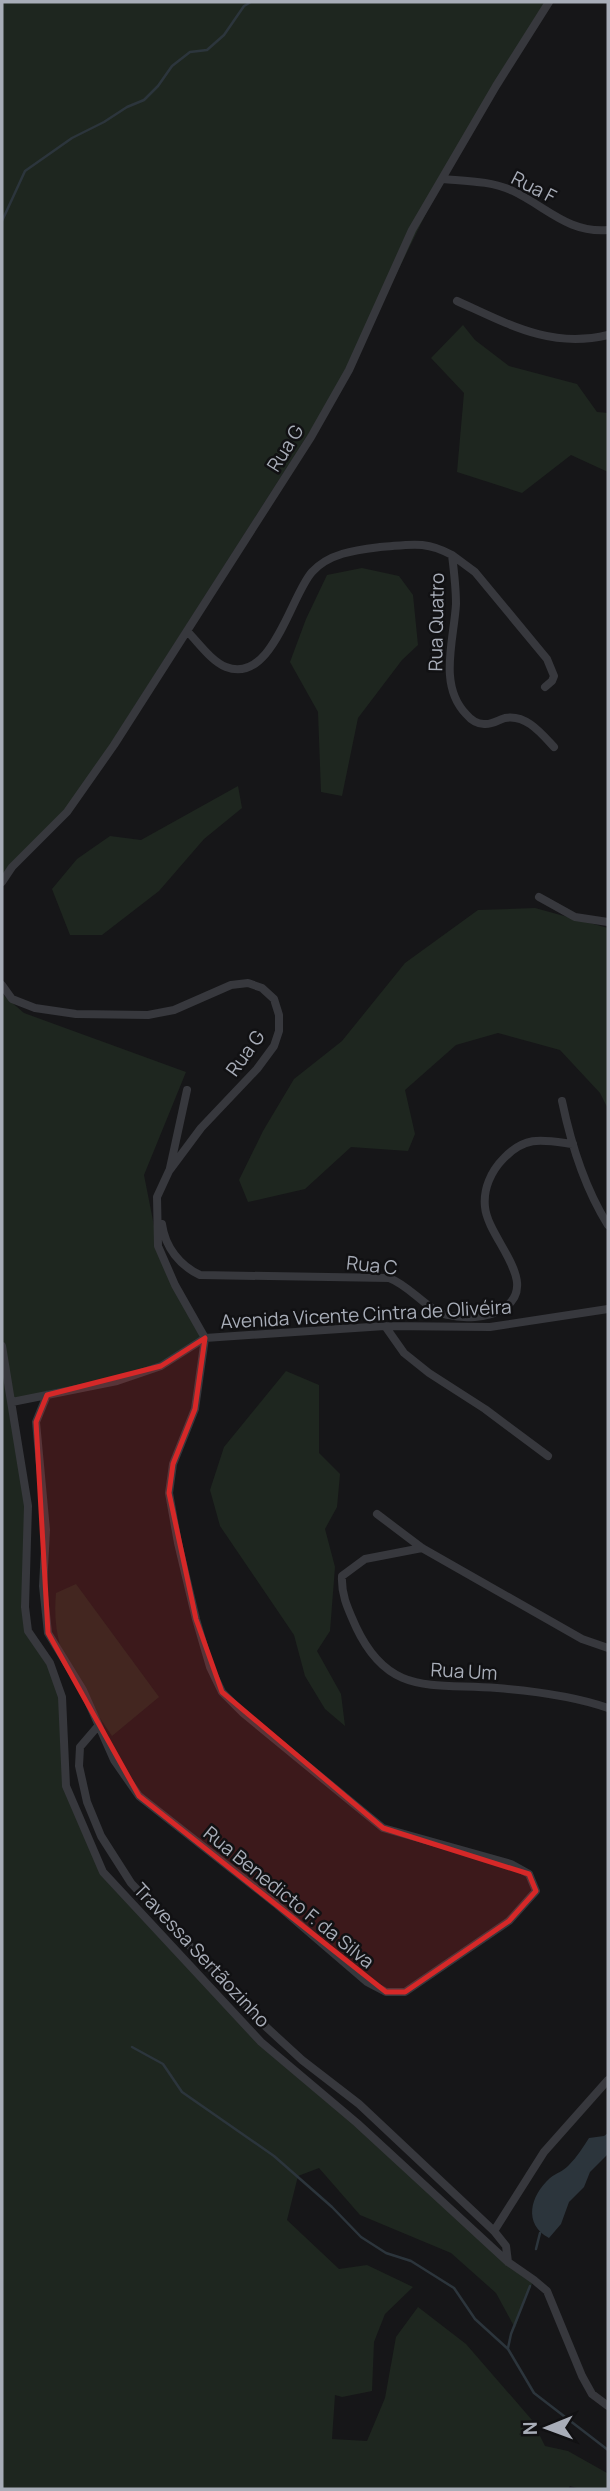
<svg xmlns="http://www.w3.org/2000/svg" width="610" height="2491" viewBox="0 0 610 2491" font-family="Manrope,sans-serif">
	<rect width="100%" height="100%" fill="#161618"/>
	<path fill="#1e261f" d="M2 2H550L443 179 349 370 67 812 2 883Z
		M463 325 475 340 509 366 577 384 597 412 608 413V472L571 455 522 493 457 472 464 393 431 358Z
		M362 568 399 576 413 595 418 645 402 660 358 718 342 796 321 792 318 712 290 662 306 619 327 575Z
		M238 786 242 808 204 839 159 891 102 935H70L52 889 77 859 110 836 141 840Z
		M535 908 608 928V1109L600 1093 560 1050 498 1033 456 1045 405 1090 415 1134 408 1151 351 1147 305 1189 248 1202 239 1180 263 1131 294 1079 342 1041 405 963 478 910Z
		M2 994 24 1013 186 1072 144 1175 158 1246 205 1338 161 1366 117 1381 13 1402 28 1506V1631L50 1663 62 1697 66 1786 103 1872 261 2042 534 2280 524 2301 515 2328 496 2293 451 2253 360 2215 319 2168 298 2176 287 2220 339 2269 367 2265 413 2287 385 2314 374 2342 372 2391 342 2397 335 2395 332 2439 367 2441 385 2398 396 2337 418 2307 466 2344 532 2420 545 2446 568 2451 607 2473 608 2489H580L570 2486 568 2489H2Z
		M286 1371 319 1385V1453L340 1474 337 1507 325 1529 335 1567 330 1631 317 1651 341 1694 345 1726 325 1709 305 1676 294 1635 220 1526 210 1490 224 1447Z
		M76 1584 159 1697 112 1736C80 1686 50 1657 56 1593Z"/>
	<path fill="#2c353c" d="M608 2133V2154L590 2172 584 2187 569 2202 561 2224 549 2238C523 2224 530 2196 550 2178 556 2173 564 2171 569 2165 577 2157 583 2147 589 2138L604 2136Z"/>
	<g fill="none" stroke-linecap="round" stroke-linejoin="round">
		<path stroke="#2c353c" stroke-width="2.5" d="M2 221 25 171 72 138 104 122 127 107 144 100 158 86 172 66 190 52 207 50 224 35 244 6 251 2
			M132 2047 163 2064 182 2092 274 2156 332 2207 361 2237 386 2253 411 2261 454 2288 475 2319 508 2349 534 2393 608 2450
			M536 2249 540 2233
			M508 2348 511 2334 530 2286"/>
		<path stroke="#37383d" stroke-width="8" d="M443 179C466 181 492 181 513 191 548 208 568 233 608 230
			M457 301C508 324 551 349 608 335
			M452 555 475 572 547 659 554 676 552 681 545 687
			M187 631C198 642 211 661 226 667 272 685 291 595 312 572 329 553 356 550 380 547 410 545 424 540 452 555 454 571 456 588 456 604 454 640 438 685 466 714 471 720 477 724 484 724 492 725 498 720 505 718 526 714 541 733 554 747
			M2 882 12 867 67 812 114 745 311 437 349 370 412 230 496 86 549 2
			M539 897 575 917 608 922
			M2 985 12 999 35 1008 76 1014 148 1015 174 1010 231 985 248 983 262 988 274 999 279 1015V1031L274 1046 257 1069 201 1128 169 1171 157 1197 158 1246 175 1285 205 1338 195 1409 173 1464 169 1493 178 1543 196 1619 210 1667 222 1692 243 1713 383 1828 511 1864 529 1874 536 1891 509 1921 405 1992H386L367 1982 275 1903 139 1796 114 1760 83 1690 48 1633 43 1586 46 1530 36 1422 47 1395
			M562 1101C571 1144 584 1187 608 1225
			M170 1168 187 1090
			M162 1224C165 1247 180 1266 200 1275L389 1278C411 1286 427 1311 448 1315 463 1319 487 1318 501 1310 544 1285 488 1240 485 1207 483 1189 491 1171 504 1158 526 1135 543 1140 573 1144
			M385 1326 404 1353 429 1373 485 1409 548 1456
			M2 1346 28 1506 25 1607 28 1631 50 1663 62 1697 66 1786 103 1872 261 2042 357 2123 508 2262 534 2280 547 2291 582 2376 592 2394 608 2406
			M12 1402 117 1381 161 1366 205 1338 385 1326 490 1327 608 1309
			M377 1514 422 1548 582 1639 608 1648
			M422 1548 365 1559 342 1576C341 1595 348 1609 356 1627 389 1697 432 1683 497 1688 534 1691 574 1696 608 1708
			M98 1726 80 1747 79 1766 87 1802 101 1836 131 1883 264 2025 302 2060 359 2104 494 2231
			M508 2262 506 2246 494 2231 544 2152 608 2080"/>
	</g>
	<path fill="#d62828" fill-opacity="0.2" stroke="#d62828" stroke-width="5" stroke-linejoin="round" d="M205 1338 195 1409 173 1464 169 1493 196 1619 222 1692 383 1828 529 1874 536 1891 509 1921 405 1992H386L139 1796 48 1633 36 1422 47 1395 161 1366Z"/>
	<g text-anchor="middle" stroke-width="5" stroke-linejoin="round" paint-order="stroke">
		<g font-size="19" fill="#a8adb8" stroke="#111113">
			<text transform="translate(534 187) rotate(27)" y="7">Rua F</text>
			<text transform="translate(285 448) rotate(-58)" y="7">Rua G</text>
			<text transform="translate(436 622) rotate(-89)" y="7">Rua Quatro</text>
			<text transform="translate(245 1053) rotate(-54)" y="7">Rua G</text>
			<text transform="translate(372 1265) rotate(6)" y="7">Rua C</text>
			<text transform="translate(366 1314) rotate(-3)" y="7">Avenida Vicente Cintra de Olivéira</text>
			<text transform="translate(464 1671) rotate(3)" y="7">Rua Um</text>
			<text transform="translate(289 1897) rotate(39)" y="7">Rua Benedicto F. da Silva</text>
			<text transform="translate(202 1955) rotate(47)" y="7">Travessa Sertãozinho</text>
		</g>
	</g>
	<rect width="610" height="2491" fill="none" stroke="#a8adb8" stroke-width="7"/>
	<g transform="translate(547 2428) rotate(269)" stroke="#111113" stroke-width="5" paint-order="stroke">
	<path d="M0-5L12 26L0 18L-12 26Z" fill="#a8adb8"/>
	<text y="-10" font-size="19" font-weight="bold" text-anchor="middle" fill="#a8adb8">N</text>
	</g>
</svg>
